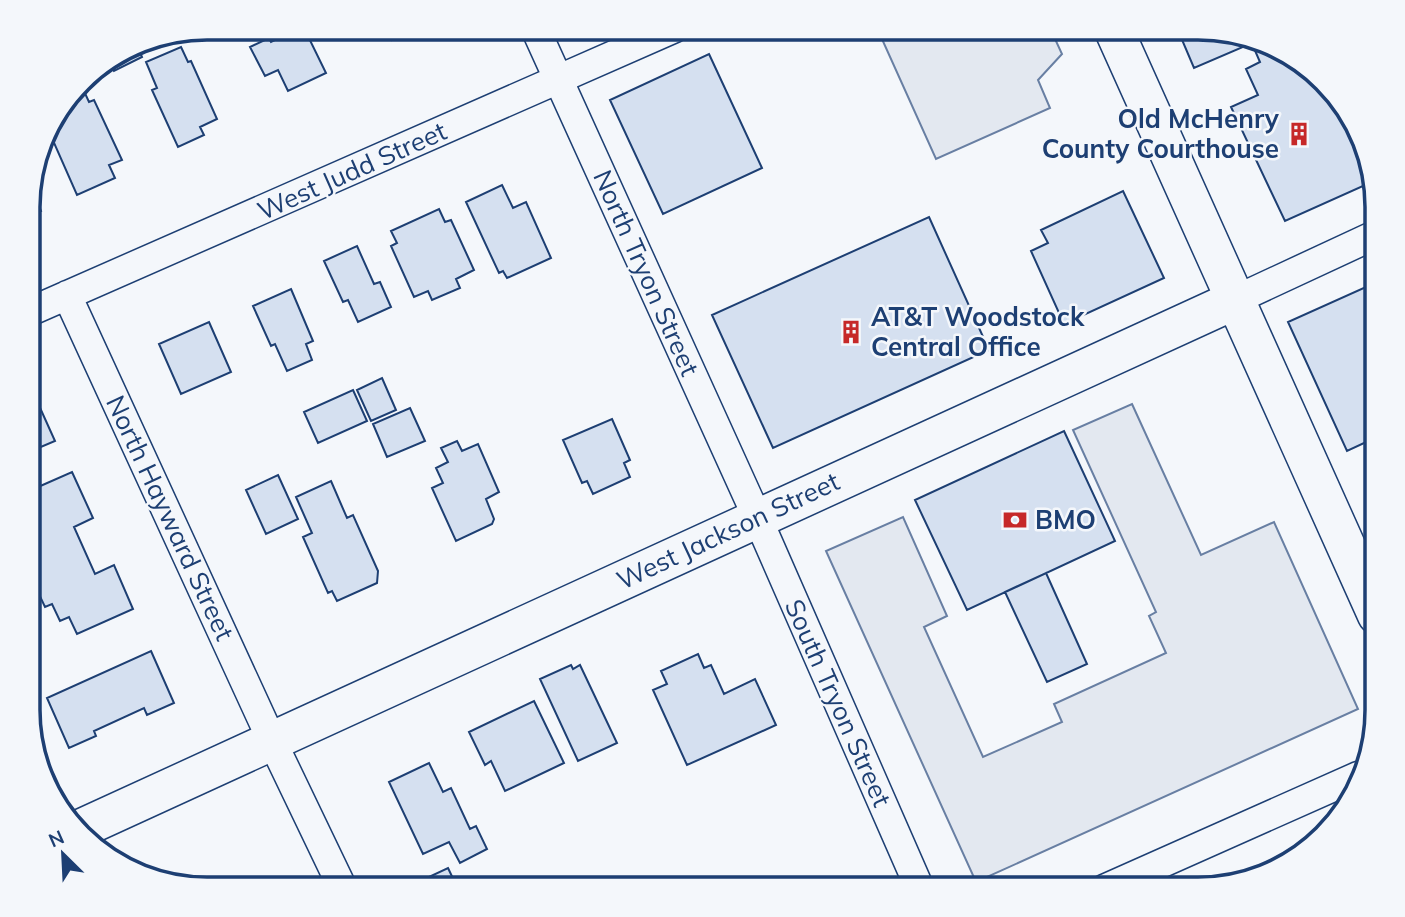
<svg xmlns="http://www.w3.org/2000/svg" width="1405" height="917" viewBox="0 0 1405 917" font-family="Mulish,sans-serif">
	<rect width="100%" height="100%" fill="#f4f7fb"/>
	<path fill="#e3e8f0" stroke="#687fa3" stroke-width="2" d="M877 28H1050L1062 54 1038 80 1050 108 936 159Z
		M1132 404 1201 555 1274 522 1358 709 976 882 826 551 903 517 947 616 924 627 983 757 1062 722 1054 704 1166 653 1149 616 1156 612 1073 430Z"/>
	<path fill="#d5e0f0" stroke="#1d3f73" stroke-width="2" d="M300 28H304L326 73 288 91 278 70 265 76 250 47 269 38 271 42Z
		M386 28H444L427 38 420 36 417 29 392 40Z
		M1177 28H1198L1250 44 1194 68Z
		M136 43 142 57 114 71 109 60Z
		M1255 45 1298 58 1353 118 1358 133 1353 134 1372 182 1285 221 1231 107 1258 95 1246 69 1260 62 1253 46Z
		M181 47 188 62 191 61 217 119 200 127 204 135 178 147 152 90 157 88 146 62Z
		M709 54 762 168 663 214 610 100Z
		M83 89 89 102 94 100 122 160 109 165 115 178 77 195 47 127 74 93Z
		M30 184 41 211 29 216V185Z
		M502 185 513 208 526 202 551 258 507 278 503 271 499 273 466 202Z
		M1123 191 1164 278 1064 324 1031 251 1048 243 1041 230Z
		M439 209 445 222 451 220 474 270 456 279 460 288 432 300 428 291 414 297 391 246 397 243 391 231Z
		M929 217 989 350 773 448 712 315Z
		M357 246 374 284 380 282 391 307 358 322 348 300 343 302 324 261Z
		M1377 282V437L1347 451 1288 322Z
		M291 289 313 341 306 344 312 360 287 371 275 344 271 346 253 306Z
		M209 322 231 372 181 394 159 344Z
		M382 378 396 410 371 421 357 390Z
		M32 390 55 441 29 452V391Z
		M353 390 367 421 318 443 304 412Z
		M410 408 425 441 387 457 373 424Z
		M612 419 630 460 624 463 630 477 593 494 587 481 582 483 563 440Z
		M1064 431 1115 541 967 610 915 500Z
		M457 441 462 451 478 444 499 492 486 499 494 519 492 524 456 541 432 488 443 483 436 468 448 462 441 448Z
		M72 472 93 518 74 527 95 574 114 565 133 609 77 634 69 617 60 621 52 604 45 607 29 573V491Z
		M278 475 298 519 266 534 246 490Z
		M331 481 347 518 353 515 378 571 377 583 337 601 332 591 328 593 303 537 312 533 296 497Z
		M1046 573 1087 664 1047 682 1005 592Z
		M151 651 174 703 147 715 144 708 94 731 96 736 69 748 47 698Z
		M698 654 704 668 711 665 724 694 755 679 776 725 687 765 653 690 667 684 661 671Z
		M571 665 573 669 580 665 617 743 578 761 540 679Z
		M534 701 564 763 505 791 491 761 485 765 469 732Z
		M429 763 443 792 451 788 470 829 476 826 487 849 460 863 449 842 423 854 389 782Z
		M448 868 458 889H419L416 883Z"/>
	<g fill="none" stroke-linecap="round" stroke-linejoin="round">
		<g stroke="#1d3f73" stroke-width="31">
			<path id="street" d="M535 28 757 517 920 889
				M67 295 272 741 343 889
				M1235 300 1377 234
				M29 312 675 28
				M1104 889 1358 776"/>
		</g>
		<g stroke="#1d3f73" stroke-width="41">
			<path id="secondary" d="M1113 28 1377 615
				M80 829 1235 300"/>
		</g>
		<use href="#street" stroke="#f4f7fb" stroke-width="28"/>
		<use href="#secondary" stroke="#f4f7fb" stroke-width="38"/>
	</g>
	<defs>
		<g id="building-bare" transform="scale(1.89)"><path d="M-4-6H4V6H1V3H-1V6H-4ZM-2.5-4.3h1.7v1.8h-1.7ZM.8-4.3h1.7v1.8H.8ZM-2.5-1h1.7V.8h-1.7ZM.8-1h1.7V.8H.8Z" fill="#c62828" stroke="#f4f7fb" stroke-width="2.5" paint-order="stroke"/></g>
		<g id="bank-bare" transform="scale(1.89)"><path d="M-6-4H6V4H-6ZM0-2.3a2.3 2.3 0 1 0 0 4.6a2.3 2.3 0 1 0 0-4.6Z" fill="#c62828" stroke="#f4f7fb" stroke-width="2.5" paint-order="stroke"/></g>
	</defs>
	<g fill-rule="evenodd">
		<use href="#building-bare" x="1299" y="134"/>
		<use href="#building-bare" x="851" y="332"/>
		<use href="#bank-bare" x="1015" y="520"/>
	</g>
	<g text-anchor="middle" stroke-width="5" stroke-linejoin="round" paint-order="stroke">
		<g font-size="26" font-weight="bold" fill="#1d3f73" stroke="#f4f7fb" text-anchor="start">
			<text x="1279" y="128" text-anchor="end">Old McHenry<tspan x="1279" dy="30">County Courthouse</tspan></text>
			<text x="871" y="326">AT&amp;T Woodstock<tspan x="871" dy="30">Central Office</tspan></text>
			<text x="1035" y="529">BMO</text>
		</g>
		<g font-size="26" fill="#1d3f73" stroke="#f4f7fb">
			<text transform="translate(352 171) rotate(-24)" y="9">West Judd Street</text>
			<text transform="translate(646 273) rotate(66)" y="9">North Tryon Street</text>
			<text transform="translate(170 518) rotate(65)" y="9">North Hayward Street</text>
			<text transform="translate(728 531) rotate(-25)" y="9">West Jackson Street</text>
			<text transform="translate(838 703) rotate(66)" y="9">South Tryon Street</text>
		</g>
	</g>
	<path d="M0 0H1405V917H0ZM207 40H1198A167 167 0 0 1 1365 207V710A167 167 0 0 1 1198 877H207A167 167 0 0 1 40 710V207A167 167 0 0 1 207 40Z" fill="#f4f7fb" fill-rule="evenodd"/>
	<path fill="none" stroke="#1d3f73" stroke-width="3.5" d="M207 40H1198A167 167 0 0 1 1365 207V710A167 167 0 0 1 1198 877H207A167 167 0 0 1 40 710V207A167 167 0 0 1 207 40Z"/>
	<g transform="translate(63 854) rotate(336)" stroke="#f4f7fb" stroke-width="5" paint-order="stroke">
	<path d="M0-5L12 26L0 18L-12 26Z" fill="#1d3f73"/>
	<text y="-10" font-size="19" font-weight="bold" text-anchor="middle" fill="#1d3f73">N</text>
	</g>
</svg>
